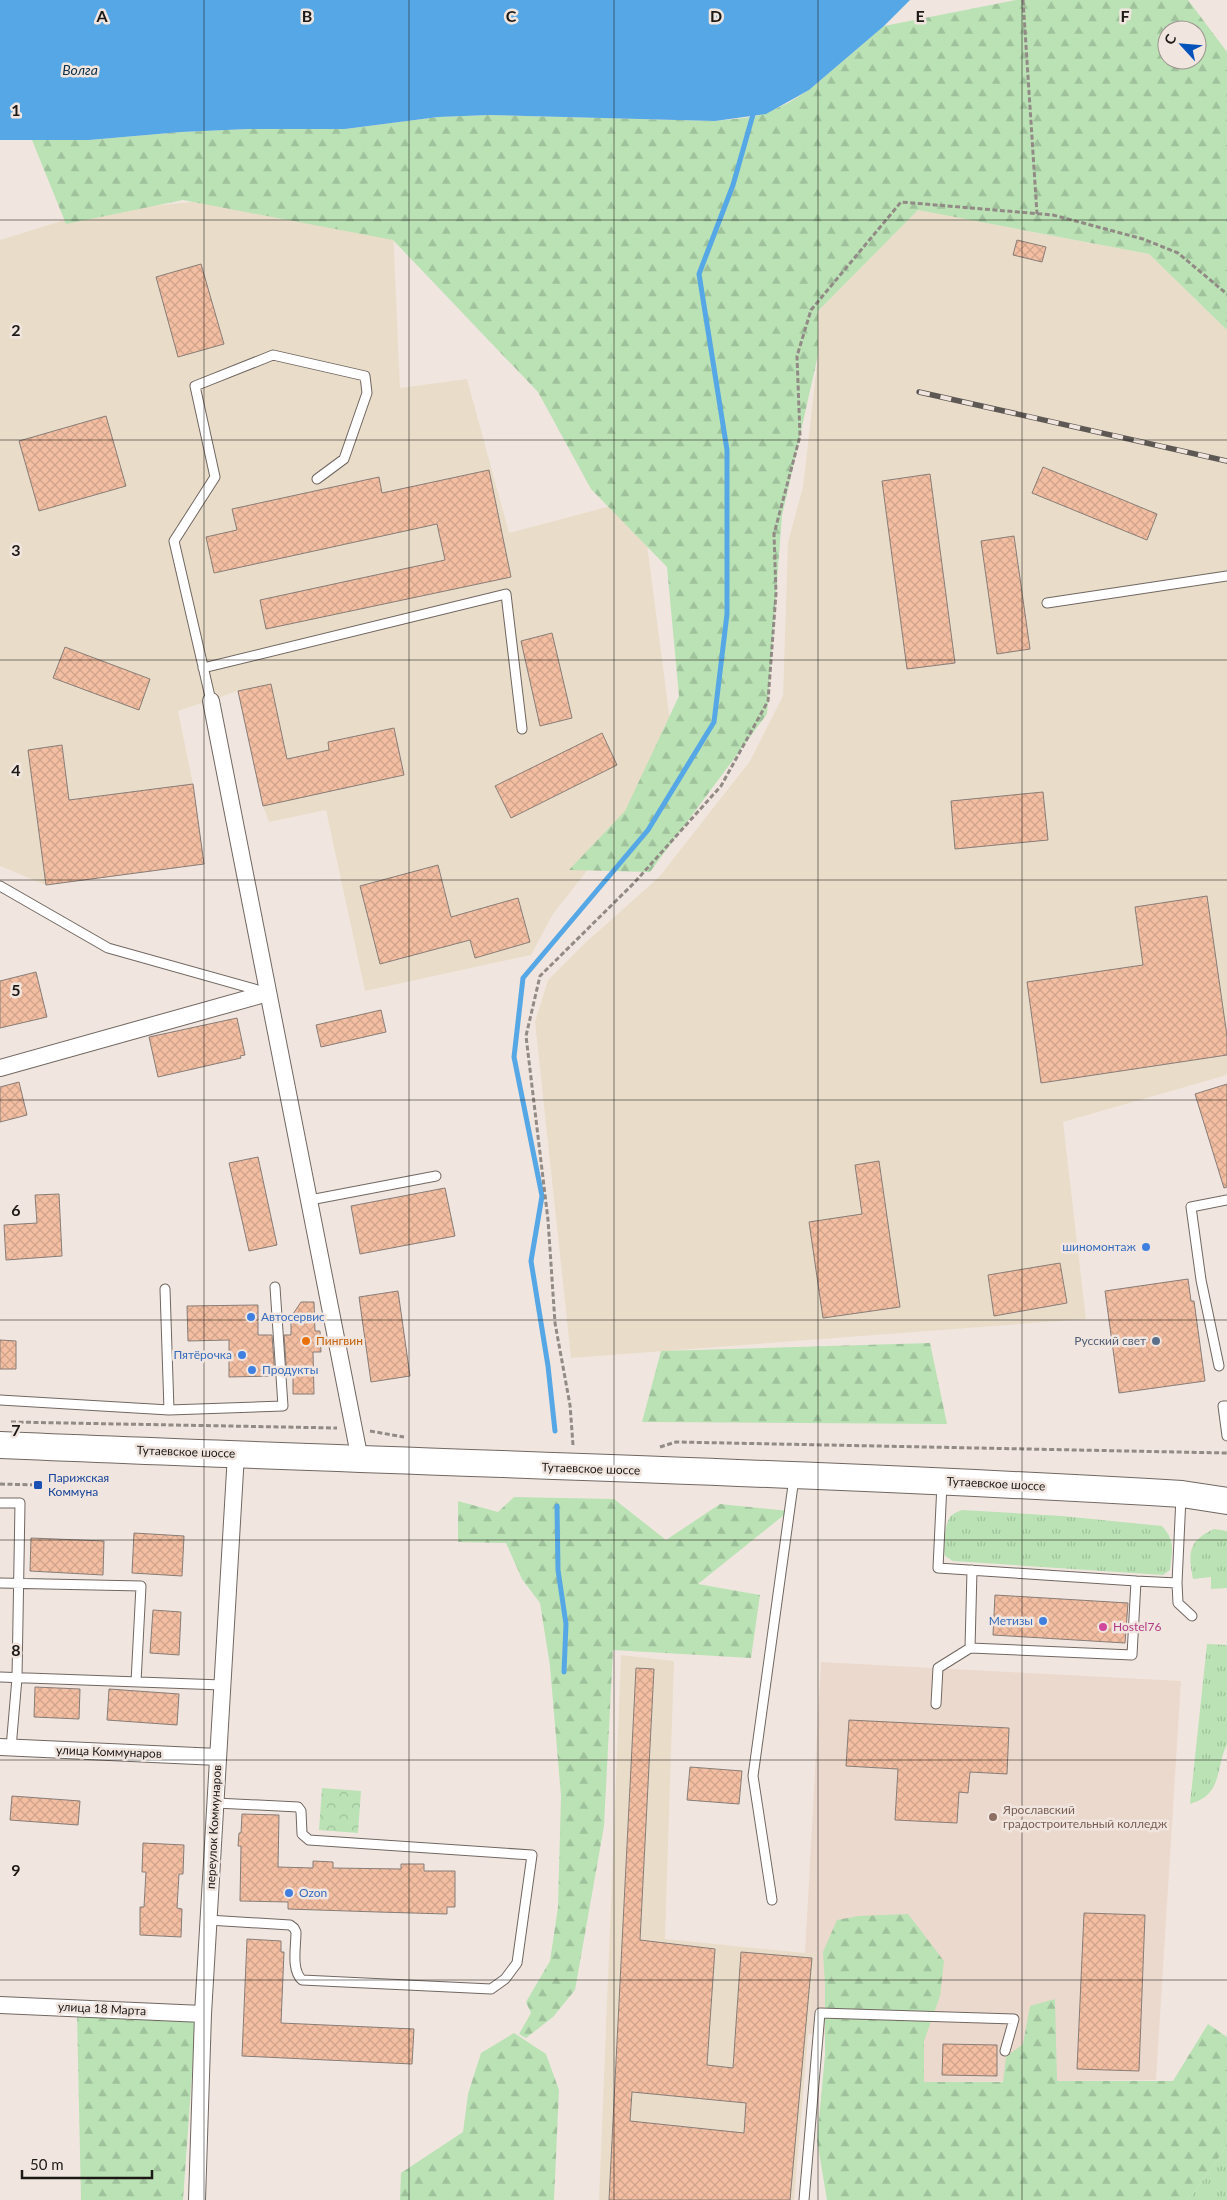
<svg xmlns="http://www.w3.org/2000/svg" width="1227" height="2200" viewBox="0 0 1227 2200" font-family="Lato,sans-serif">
	<defs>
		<pattern id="grass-tufts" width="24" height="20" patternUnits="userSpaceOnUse" patternTransform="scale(1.25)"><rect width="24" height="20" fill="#bae2b5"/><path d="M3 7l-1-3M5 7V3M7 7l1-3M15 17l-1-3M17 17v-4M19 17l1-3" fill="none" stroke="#9fc19b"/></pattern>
		<pattern id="forest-firs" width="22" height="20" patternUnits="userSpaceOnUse" patternTransform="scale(1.25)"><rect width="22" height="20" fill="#bae2b5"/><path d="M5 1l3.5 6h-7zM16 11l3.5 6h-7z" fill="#9fc19b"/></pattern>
		<pattern id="park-crowns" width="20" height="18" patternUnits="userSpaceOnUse" patternTransform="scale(1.25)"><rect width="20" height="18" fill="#bae2b5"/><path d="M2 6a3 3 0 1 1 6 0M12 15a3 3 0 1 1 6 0" fill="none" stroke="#9fc19b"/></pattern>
		<pattern id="building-cross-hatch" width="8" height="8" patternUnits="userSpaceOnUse" patternTransform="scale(1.25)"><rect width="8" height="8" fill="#f3bea2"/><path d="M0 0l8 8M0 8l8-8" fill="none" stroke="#d0a38b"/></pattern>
	</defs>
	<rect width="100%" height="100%" fill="#f1e6df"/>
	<path fill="#ebd9cd" d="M821 1662 1181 1681 1156 2080 924 2082V2041L808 2034 815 1954 805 1953Z"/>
	<path fill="#e9ddc9" d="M219 199 392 203 400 388 467 379 509 533 641 498 675 759 553 914 531 955 365 991 326 810 269 822 263 806 238 691 178 711 193 784 204 864 46 885 0 866V240L87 213Z
		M918 210 1149 254 1227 330V1075L1063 1122 1086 1319 571 1358 535 1022 548 980 584 944 659 877 750 761 783 696 788 542 803 487 818 355V311Z
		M621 1655 674 1661 665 1939 815 1954 794 2200H599Z"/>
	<path fill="url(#grass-tufts)" d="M962 1510 1062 1516 1162 1526C1176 1541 1172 1551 1170 1570L1163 1575 953 1561 945 1556C943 1549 945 1525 949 1519 951 1514 957 1512 962 1510Z
		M1214 1529 1227 1531V1588L1211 1589V1577L1193 1579C1188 1553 1188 1541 1214 1529Z
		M1207 1644 1227 1645V1745C1218 1760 1221 1785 1205 1797 1201 1800 1195 1802 1190 1804Z
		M1227 2146V2200H1186L1192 2195Z"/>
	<path fill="url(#forest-firs)" fill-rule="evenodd" d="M1016 0H1188L1227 52V330L1149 254 918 210 818 311V355L782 516 767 714 650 872 569 870 625 811 679 696 667 567 591 489 538 392 393 240 183 200 66 224 32 140H89L181 132 248 129H345L438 117 489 115 715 121 753 117 766 113 788 103 809 90 884 26ZM1167 30H1197V60H1167Z
		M930 1343 947 1424 642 1422 661 1351Z
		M514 1497 614 1499 666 1540 720 1504 789 1511 698 1584 760 1595 751 1658 613 1650 604 1826 575 1990 553 2017 526 2038 519 2034 531 2013 526 2002 550 1961 558 1907 561 1796 550 1666 540 1603 522 1579 506 1543 458 1542V1501L498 1512Z
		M908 1914 944 1961 940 1996 924 2041V2082H1003L1006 2057 1023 2044 1030 2006 1055 1999 1057 2081H1173L1208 2024 1227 2037V2146L1192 2195 1186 2200H827L817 2140 825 2055V1985L823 1952 837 1920 858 1916Z
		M77 2014 196 2018 183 2200H81Z
		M514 2033 546 2054 559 2090 554 2200H400L401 2173 463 2132 468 2094 481 2053Z"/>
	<path fill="url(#park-crowns)" d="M322 1788 361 1791 358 1833 319 1830Z"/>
	<path fill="#56a7e5" d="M0 0H910L884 26 809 90 766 114 715 121 489 115 438 117 345 129H248L181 132 89 140H0Z"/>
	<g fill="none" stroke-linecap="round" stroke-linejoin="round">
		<path stroke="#56a7e5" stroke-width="5" d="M555 1431 548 1366 531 1261 542 1196 514 1057 523 978 648 830 714 722 727 614V450L699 274 733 185 754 111
			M557 1506 558 1570 566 1624 564 1672"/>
	</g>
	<path fill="url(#building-cross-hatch)" stroke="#887d77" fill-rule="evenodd" d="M1017 240 1046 247 1042 262 1013 255Z
		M201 264 224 344 178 357 156 277Z
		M106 416 126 486 39 511 19 441Z
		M1043 467 1157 514 1147 540 1032 493Z
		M489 470 511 577 266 629 260 600 445 560 437 524 214 573 206 537 237 530 232 509 379 477 382 493Z
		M930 474 955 663 907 669 882 481Z
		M1014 536 1030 649 997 654 981 541Z
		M552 633 572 718 540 726 521 641Z
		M65 647 150 679 139 710 53 678Z
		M271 684 287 759 329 750 328 742 394 728 404 775 263 806 238 691Z
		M602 733 617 765 511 818 495 786Z
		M62 745 69 800 193 784 204 864 46 885 28 750Z
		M1043 792 1048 840 955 849 951 801Z
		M438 865 451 917 518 898 530 942 475 958 470 940 380 964 360 886Z
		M1207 896 1227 1036V1055L1041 1083 1027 982 1143 965 1135 907Z
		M36 972 47 1017 0 1028V981Z
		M381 1010 386 1032 321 1047 316 1025Z
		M237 1018 245 1055 240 1056 241 1058 158 1077 149 1037Z
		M19 1082 27 1115 0 1122V1087Z
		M1227 1084V1187L1224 1188 1195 1094Z
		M258 1157 277 1245 249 1251 229 1163Z
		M879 1161 900 1307 823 1318 809 1222 862 1214 855 1165Z
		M445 1188 455 1236 360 1254 351 1206Z
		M59 1194 62 1256 6 1260 4 1225 37 1223 35 1195Z
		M1060 1263 1067 1303 994 1316 988 1275Z
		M1188 1279 1191 1301H1194L1205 1381 1119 1393 1105 1291Z
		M398 1291 410 1376 371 1382 359 1297Z
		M301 1302H314L315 1331H320L321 1352H313L314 1394H293V1376H287L284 1335H291V1317Z
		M258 1305V1335H272L275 1376 229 1377V1340L188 1341 187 1306Z
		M0 1340 16 1341V1369H0Z
		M134 1533 184 1536 182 1576 132 1573Z
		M31 1538 104 1541 103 1575 30 1571Z
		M995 1595 1128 1603 1125 1643 993 1635Z
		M153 1610 181 1612 179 1655 150 1653Z
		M636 1668 654 1669 640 1940 715 1949 707 2065 733 2068 741 1952 812 1958 790 2200H609ZM632 2092 746 2103 744 2133 630 2121Z
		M35 1687 80 1689 79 1719 34 1717Z
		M109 1689 179 1694 177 1725 107 1720Z
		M849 1720 1009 1728 1007 1774 970 1772 968 1793 959 1792 957 1823 895 1820 898 1769 846 1766Z
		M690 1767 742 1771 739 1804 687 1800Z
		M12 1796 80 1801 78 1825 10 1820Z
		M242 1814 279 1815 278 1867 313 1868V1861L333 1862V1868L401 1869V1864H424V1871H455V1907H447V1914L378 1912 288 1909V1902L240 1901 241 1846H238L239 1833H241Z
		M143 1843 184 1845 183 1874H179L177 1908 182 1909 181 1937 140 1935V1907H144L146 1872H142Z
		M1084 1913 1145 1915 1139 2071 1077 2069Z
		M247 1939 281 1941V1952H284L281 2023 414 2029 412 2064 242 2056Z
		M943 2044 997 2045V2076L942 2075Z"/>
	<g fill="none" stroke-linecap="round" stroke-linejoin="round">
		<g stroke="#716761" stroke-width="11">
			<path id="service" d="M1047 603 1227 576
				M203 668 506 594 522 729
				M211 701 174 541 215 477 195 386 273 355 365 376 367 393 344 459 317 479
				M0 886 108 948 265 992
				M310 1200 436 1176
				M1219 1366 1201 1280 1191 1207 1227 1200
				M0 1400 169 1410 165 1289
				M1227 1406H1223L1227 1436
				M169 1410 283 1406 275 1287
				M942 1484 938 1568 1136 1581 1132 1655 970 1648
				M0 1503H20L17 1678 11 1748
				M1136 1581 1177 1583 1181 1497
				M0 1583 141 1586 136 1682
				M1177 1583 1178 1603 1192 1616
				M0 1677 222 1685
				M936 1704 938 1668 970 1648 972 1570
				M772 1900 753 1776 794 1478
				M208 1920 290 1925 294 1928 296 1932C296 1947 291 1970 302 1980L491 1989 505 1979 517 1963 532 1855 309 1840 302 1834 301 1811 298 1807 216 1803
				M804 2200 820 2013 1014 2019 1005 2051"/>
		</g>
		<g stroke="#716761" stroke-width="18">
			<path id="minor" d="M211 701 360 1460
				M0 1068 268 993
				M0 1747 218 1757
				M0 2005 203 2014
				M197 2200 203 2014 236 1454"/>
		</g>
		<g stroke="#716761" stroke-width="28">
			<path id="primary" d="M0 1445C394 1462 788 1471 1182 1494L1227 1501"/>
		</g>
		<path stroke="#928a85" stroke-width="3" stroke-dasharray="5 2.5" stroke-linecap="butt" d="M1023 0 1037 214
			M11 1422 337 1428
			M370 1431 404 1437
			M573 1445 570 1405 555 1323 548 1220 526 1036 540 976 634 883 721 786 768 701 776 593 774 534 800 436 797 356 811 310 901 202 1053 215 1143 239 1178 253 1227 294
			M660 1447 676 1442 1227 1453
			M0 1484 38 1485"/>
		<use href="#service" stroke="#fff" stroke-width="9"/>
		<use href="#minor" stroke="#fff" stroke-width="16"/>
		<use href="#primary" stroke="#fff" stroke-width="26"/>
		<g stroke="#5e5854" stroke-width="5.5">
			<path id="rail" d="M919 392 1227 461"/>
		</g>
		<use href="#rail" stroke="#f1e6df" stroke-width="4" stroke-dasharray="11" stroke-linecap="butt"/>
	</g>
	<path fill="none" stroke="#1d1917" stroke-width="1" stroke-opacity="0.55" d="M204 0V2200M409 0V2200M614 0V2200M818 0V2200M1022 0V2200M0 220H1227M0 440H1227M0 660H1227M0 880H1227M0 1100H1227M0 1320H1227M0 1540H1227M0 1760H1227M0 1980H1227"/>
	<g fill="#3f7fe0" stroke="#f1e6df" stroke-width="2">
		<circle cx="1146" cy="1247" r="5"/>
		<circle cx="251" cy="1317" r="5"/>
		<circle cx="242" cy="1355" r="5"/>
		<circle cx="252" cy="1370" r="5"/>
		<circle cx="1043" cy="1621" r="5"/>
		<circle cx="289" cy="1893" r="5"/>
	</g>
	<circle fill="#e8710a" stroke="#f1e6df" stroke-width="2" cx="306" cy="1341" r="5"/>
	<circle fill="#5c6f8a" stroke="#f1e6df" stroke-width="2" cx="1156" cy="1341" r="5"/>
	<rect fill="#1a4fb4" stroke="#f1e6df" stroke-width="2" x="33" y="1480" width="10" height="10" rx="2.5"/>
	<circle fill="#d1479c" stroke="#f1e6df" stroke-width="2" cx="1103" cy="1627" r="5"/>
	<circle fill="#8d6e63" stroke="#f1e6df" stroke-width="2" cx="993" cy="1817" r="5"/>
	<g text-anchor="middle" stroke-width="5" stroke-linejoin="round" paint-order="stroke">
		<g font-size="12" fill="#366cbe" stroke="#f1e6df" text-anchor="end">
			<text x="1136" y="1251">шиномонтаж</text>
			<text x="261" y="1321" text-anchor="start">Автосервис</text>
			<text x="232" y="1359">Пятёрочка</text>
			<text x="262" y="1374" text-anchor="start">Продукты</text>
			<text x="1033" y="1625">Метизы</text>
			<text x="299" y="1897" text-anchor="start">Ozon</text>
		</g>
		<g font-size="12" fill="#c56008" stroke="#f1e6df" text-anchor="start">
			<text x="316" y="1345">Пингвин</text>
		</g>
		<g font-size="12" fill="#4e5e75" stroke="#f1e6df" text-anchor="end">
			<text x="1146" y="1345">Русский свет</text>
		</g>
		<g font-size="12" fill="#1d1917" stroke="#f1e6df">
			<text transform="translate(186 1452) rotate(2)" y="4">Тутаевское шоссе</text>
			<text transform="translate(591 1469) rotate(2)" y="4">Тутаевское шоссе</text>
			<text transform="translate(996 1484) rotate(3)" y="4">Тутаевское шоссе</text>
			<text transform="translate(109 1752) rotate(2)" y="4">улица Коммунаров</text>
			<text transform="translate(214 1827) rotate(-87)" y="4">переулок Коммунаров</text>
			<text transform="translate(102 2009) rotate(3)" y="4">улица 18 Марта</text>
		</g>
		<g font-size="12" fill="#164399" stroke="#f1e6df" text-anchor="start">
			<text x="48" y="1482">Парижская<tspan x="48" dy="14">Коммуна</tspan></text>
		</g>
		<g font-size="12" fill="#b23c85" stroke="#f1e6df" text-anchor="start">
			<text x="1113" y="1631">Hostel76</text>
		</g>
		<g font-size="12" fill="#785e54" stroke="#f1e6df" text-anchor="start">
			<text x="1003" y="1814">Ярославский<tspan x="1003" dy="14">градостроительный колледж</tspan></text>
		</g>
		<g font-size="14" font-style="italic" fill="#0e314a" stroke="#f1e6df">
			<text x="80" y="75">Волга</text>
		</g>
	</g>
	<g font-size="16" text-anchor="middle" font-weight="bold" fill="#1d1917" stroke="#f1e6df" stroke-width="5" stroke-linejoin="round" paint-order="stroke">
		<text x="102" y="22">A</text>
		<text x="307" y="22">B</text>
		<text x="511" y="22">C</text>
		<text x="716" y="22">D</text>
		<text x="920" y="22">E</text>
		<text x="1125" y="22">F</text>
		<text x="16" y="116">1</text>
		<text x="16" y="336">2</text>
		<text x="16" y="556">3</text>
		<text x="16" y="776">4</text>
		<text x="16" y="996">5</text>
		<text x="16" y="1216">6</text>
		<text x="16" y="1436">7</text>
		<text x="16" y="1656">8</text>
		<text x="16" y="1876">9</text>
	</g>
	<g transform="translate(1182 45) rotate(296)"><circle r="24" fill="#f1e6df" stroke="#9c948f"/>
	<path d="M0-4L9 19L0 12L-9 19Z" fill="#0351bb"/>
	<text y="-8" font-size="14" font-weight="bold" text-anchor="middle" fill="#1d1917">С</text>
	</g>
	<path d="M22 2170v8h130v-8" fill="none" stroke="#1d1917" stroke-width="2.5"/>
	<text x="30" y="2170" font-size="15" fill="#1d1917" stroke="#f1e6df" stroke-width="4" paint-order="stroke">50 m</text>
</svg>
